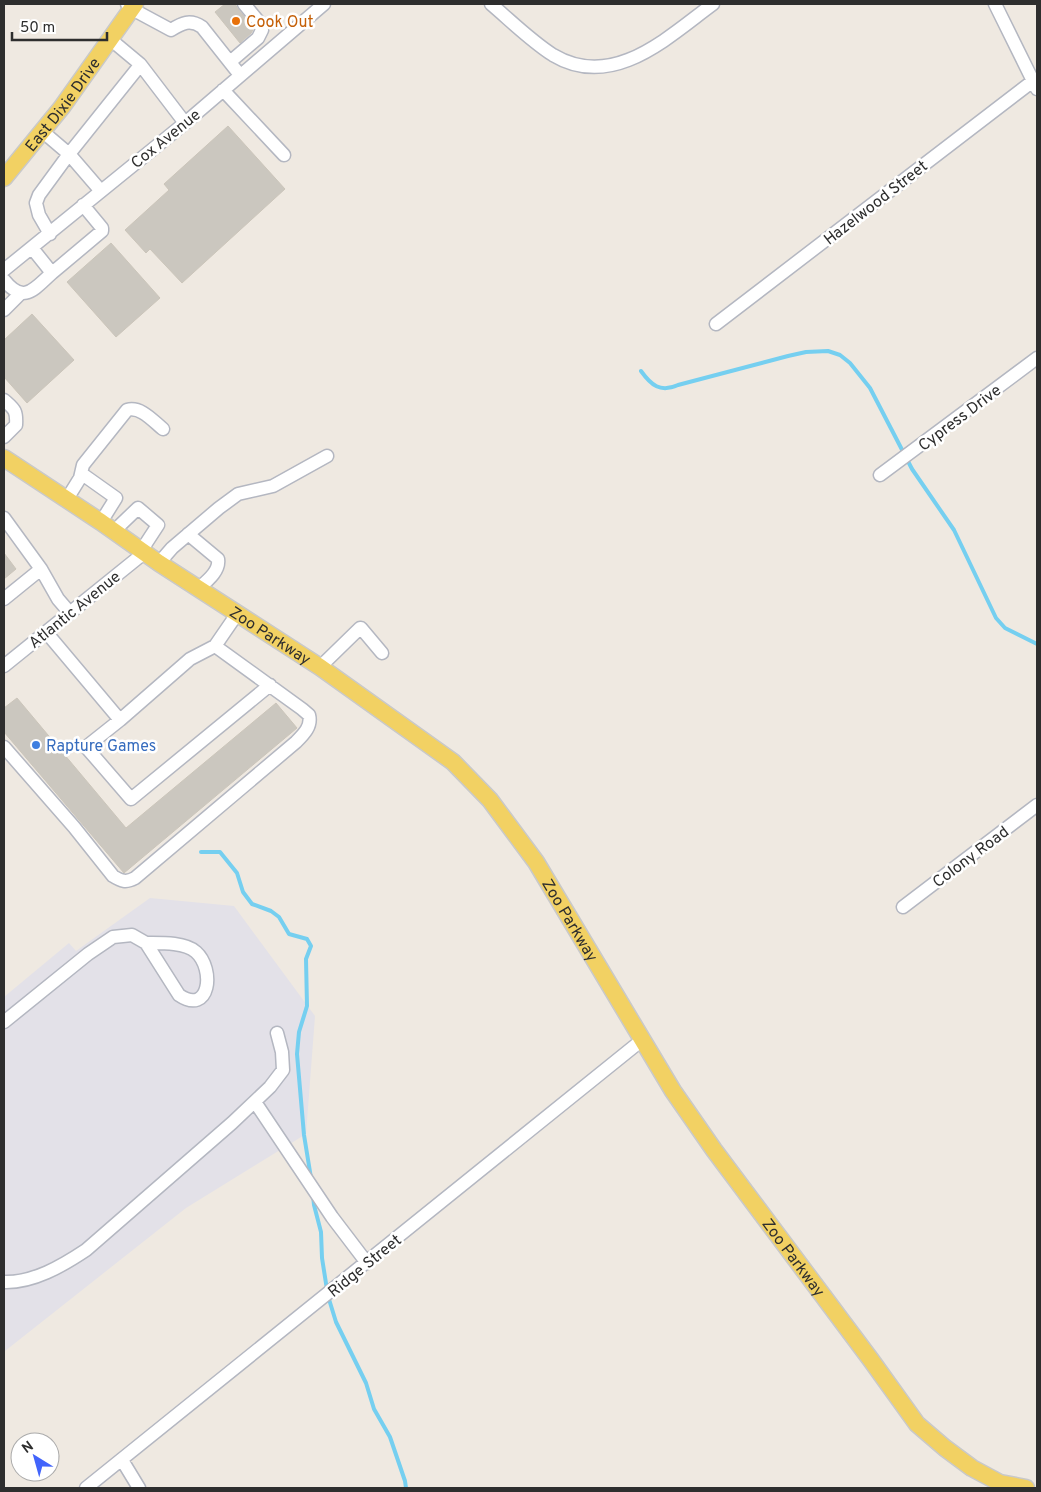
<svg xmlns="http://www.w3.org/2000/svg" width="1041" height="1492" viewBox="0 0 1041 1492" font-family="Overpass,sans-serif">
	<rect width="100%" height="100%" fill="#efe9e1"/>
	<path fill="#e3e1e8" d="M150 898 234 906 315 1016 306 1134 186 1208 5 1351H4V997L69 943 76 951Z"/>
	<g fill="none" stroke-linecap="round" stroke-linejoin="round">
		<path stroke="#75cff0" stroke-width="4" d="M641 371C651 385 660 393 678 385L788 356 806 352 828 351 840 355 850 363 870 388 912 469 954 530 996 618 1005 628 1037 644
			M201 852H220L237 873 243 892 252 904 271 911 279 917 289 934 307 939 311 946 306 959 307 1006 299 1032 297 1054 304 1135 311 1178
			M313 1195 314 1205 321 1232 322 1258 328 1296 336 1322 366 1383 374 1409 390 1437 405 1481 406 1488"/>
	</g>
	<path fill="#cbc7bf" stroke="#cbc5ba" d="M225 4H235L238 9 252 26 253 30 251 33 240 43 215 12Z
		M228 126 285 189 182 283 150 249 146 253 125 230 169 190 164 184Z
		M111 243 160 298 116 337 67 282Z
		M32 314 74 360 27 403 4 377V340Z
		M4 553 16 569 4 579Z
		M17 698 126 828 276 703 297 728 124 873 4 732V708Z"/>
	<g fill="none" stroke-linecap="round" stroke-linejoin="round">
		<g stroke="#b4b7c1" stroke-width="15">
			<path id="minor" d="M127 4 132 9 171 30C182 23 190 19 202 27L240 75
				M491 4C511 21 531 41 553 55 613 91 668 37 713 4
				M995 4 1037 89
				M230 62 258 38 262 30 259 22 244 4
				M140 64 185 123
				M223 90 284 155
				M42 131 69 154 100 190
				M50 234 39 215 36 203 39 195 69 154 137 69 140 64 110 39
				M4 270 185 123 324 4
				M52 273 102 231V228L83 205
				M4 280C24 305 34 289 52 273L32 248
				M4 310 21 293
				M716 324 1033 81
				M4 400C14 409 17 410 16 425L4 437
				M880 475 1037 358
				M80 478 83 465 127 410C141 406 153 421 163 429
				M67 499 80 478 85 476 116 498 101 522
				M4 518 41 569 58 599 70 613
				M114 531 138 508 158 525 141 551
				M188 534 218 559C220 571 207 581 199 588
				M159 563 172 548 219 508 238 494 273 486 327 456
				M4 599 41 569
				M46 632 120 720 190 659 215 646
				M4 666 144 553
				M320 667 360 628H361L382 653
				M120 720 86 747 131 799 270 685
				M4 747 74 827 113 876C121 881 126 883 135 878L296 742C304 734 312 726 309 715L302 709 215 646 237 614
				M903 907 1037 805
				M4 1022 88 954 113 937 132 935 146 943 179 995C210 1016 215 969 196 952 185 942 160 943 146 943
				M255 1102 332 1217 367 1263
				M4 1282C33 1283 62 1266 86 1250L232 1123 270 1087 283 1070 282 1052 277 1033
				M122 1460 139 1488
				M86 1488 642 1040"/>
		</g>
		<g stroke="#c9c9c9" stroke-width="19">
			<g id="major">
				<path id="s1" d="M4 178 62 107 135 4"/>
				<path id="s2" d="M4 458 101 522 159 563 320 667 453 762 490 800 536 862 673 1091 714 1150 871 1360 917 1424 945 1448 972 1468 1000 1483 1026 1488"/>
			</g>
		</g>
		<use href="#minor" stroke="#fff" stroke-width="12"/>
		<use href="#major" stroke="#f2d163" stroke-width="16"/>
	</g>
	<circle fill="#e8710a" stroke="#fff" stroke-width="2" cx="236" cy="21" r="5"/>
	<circle fill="#3f7fe0" stroke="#fff" stroke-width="2" cx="36" cy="745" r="5"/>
	<g text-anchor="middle" stroke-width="5" stroke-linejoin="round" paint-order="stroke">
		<g font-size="16" fill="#c56008" stroke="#fff" text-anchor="start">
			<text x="246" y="27">Cook Out</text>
		</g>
		<g font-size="16" fill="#2e2e2e" stroke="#fff">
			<text dy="6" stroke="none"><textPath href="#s1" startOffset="94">East Dixie Drive</textPath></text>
			<text transform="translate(165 138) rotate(-39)" y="6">Cox Avenue</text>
			<text transform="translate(875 202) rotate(-38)" y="6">Hazelwood Street</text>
			<text transform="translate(959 417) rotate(-37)" y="6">Cypress Drive</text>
			<text transform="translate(74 609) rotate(-39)" y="6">Atlantic Avenue</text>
			<text dy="6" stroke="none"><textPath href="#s2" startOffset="320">Zoo Parkway</textPath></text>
			<text transform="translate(970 856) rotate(-37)" y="6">Colony Road</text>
			<text dy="6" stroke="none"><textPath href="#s2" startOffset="740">Zoo Parkway</textPath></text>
			<text dy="6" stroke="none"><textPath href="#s2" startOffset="1145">Zoo Parkway</textPath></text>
			<text transform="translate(364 1265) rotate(-39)" y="6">Ridge Street</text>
		</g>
		<g font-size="16" fill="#366cbe" stroke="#fff" text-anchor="start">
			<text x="46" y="751">Rapture Games</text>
		</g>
	</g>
	<rect width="1041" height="1492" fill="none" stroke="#2e2e2e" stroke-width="10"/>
	<g transform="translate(35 1457) rotate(323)"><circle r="24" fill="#ffffff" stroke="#ababab"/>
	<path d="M0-4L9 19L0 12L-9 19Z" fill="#4264fb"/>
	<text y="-8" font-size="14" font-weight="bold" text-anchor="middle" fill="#2e2e2e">N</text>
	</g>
	<path d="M12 32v8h95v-8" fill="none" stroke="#2e2e2e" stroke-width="2.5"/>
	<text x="20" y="32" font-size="15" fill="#2e2e2e" stroke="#ffffff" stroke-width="4" paint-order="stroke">50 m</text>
</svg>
